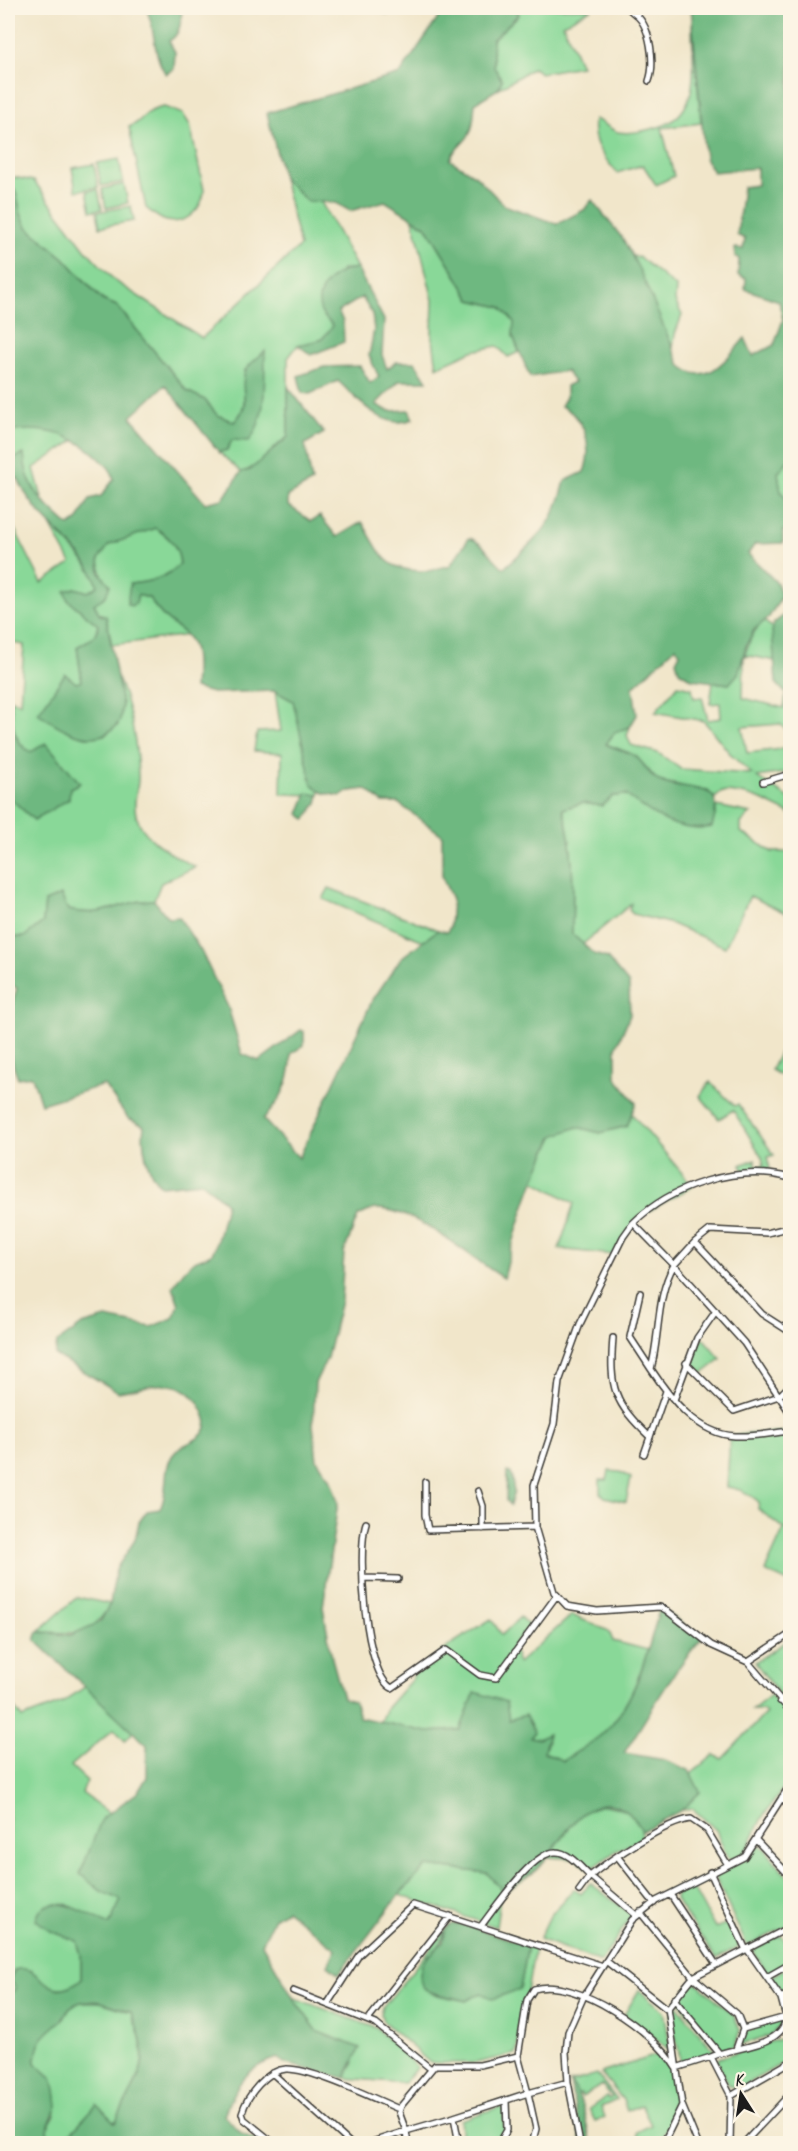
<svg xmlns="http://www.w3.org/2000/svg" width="798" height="2151" viewBox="0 0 798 2151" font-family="Caveat,sans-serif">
	<rect width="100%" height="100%" fill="#fcf5e5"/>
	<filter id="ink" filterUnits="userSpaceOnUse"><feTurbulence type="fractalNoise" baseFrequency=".0167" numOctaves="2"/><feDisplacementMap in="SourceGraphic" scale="12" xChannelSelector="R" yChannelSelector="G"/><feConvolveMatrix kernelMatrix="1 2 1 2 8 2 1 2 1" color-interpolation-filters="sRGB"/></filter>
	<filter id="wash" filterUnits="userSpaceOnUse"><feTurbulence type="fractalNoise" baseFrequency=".008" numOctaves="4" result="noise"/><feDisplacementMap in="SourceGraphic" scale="24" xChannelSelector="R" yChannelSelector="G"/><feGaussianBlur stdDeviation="1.35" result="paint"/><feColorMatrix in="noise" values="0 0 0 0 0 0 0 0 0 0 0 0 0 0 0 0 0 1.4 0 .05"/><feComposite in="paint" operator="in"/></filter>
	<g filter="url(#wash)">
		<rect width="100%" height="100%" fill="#f1e6ca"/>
		<path fill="#89d898" stroke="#527a5a" stroke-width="1.5" d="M372 8H402L387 14Z
			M515 8H592L563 24 581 66 541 73 533 68 498 89 502 80 494 67 492 40 519 15Z
			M692 24 701 123 662 128 674 176 656 185 643 165 617 173C602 155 591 143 594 119 604 122 609 129 618 132 631 134 643 131 655 128 704 116 692 65 692 24Z
			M164 107 183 114 190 125 204 190C203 208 187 225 167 221 158 219 153 213 146 208L129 127C142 123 145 109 164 107Z
			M119 159 123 182 101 186 97 163Z
			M94 164 98 187 76 191 72 168Z
			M8 176 34 181 85 249 115 281 202 338 300 246 283 178 307 201 321 202 357 268 342 270 322 314 334 326 321 340 298 345 288 358V437C272 447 260 468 241 472L219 452 227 450 232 440H249L254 363 245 370C242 391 250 406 234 422L217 415 205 400 187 391 117 306 103 300 64 258 27 227 21 214 16 192 8 184Z
			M124 184 128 203 106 208 102 189Z
			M98 189 102 209 91 211 87 191Z
			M131 206 134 221 100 227 97 212Z
			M412 215 427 227 471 300 501 307 515 322 513 336 519 352 508 357 497 346 472 351 437 367 432 333 433 300Z
			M632 256 639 257 676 287 675 301 682 315 675 334 673 348Z
			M31 428 63 434 75 440 34 468 43 502 14 458 8 474V432Z
			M790 458V504L781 492 778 473Z
			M8 516 42 583 71 563 50 525C67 543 90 563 99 586L88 592 75 588 68 600 98 625 94 637 77 647 82 682 76 683 65 675 39 713 85 737 105 735 118 725 122 705 117 676C130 705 137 743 138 775 139 786 134 796 135 807 136 837 173 855 195 867L161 883 154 900C120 900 107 919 68 910L61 896 45 902 43 922 24 937H8V796L34 820 31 752C11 741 12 719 11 699L20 703 24 645 8 642V578L11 576 8 572Z
			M155 528C170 537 178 546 180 564 166 578 150 582 130 584L136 603 138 595 149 598 155 607 189 635 112 645 106 616 99 613 94 603 106 596C105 579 100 575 99 559L109 545Z
			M764 621 774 629 776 661 744 655 743 698 784 708 786 694 790 698V743L788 732 780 724 742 727 747 753 790 748V772L757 777 790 799V814C765 801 751 793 722 792L715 798 708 791 658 781 636 756 606 744 615 732 630 727 627 735 631 745 658 753 681 769 752 774 732 756 704 721 655 712 678 685 692 688 694 698 702 697 708 720 721 718 720 703 710 704 713 682 729 684C734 676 741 667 744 658 749 642 751 633 764 621Z
			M275 691 294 701 312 784 320 790 319 795 281 794 282 753 254 751 257 732 281 731Z
			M626 795C651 811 672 830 703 829L716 814V806L751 813 741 823V832L772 852H786L790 849V915L750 896 725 947 672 924 633 914 629 910 631 904 583 944 572 934C573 892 575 850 563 809L582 803 602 806 613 796Z
			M329 888 438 930 423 941 323 899Z
			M783 1046 790 1048V1081L771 1070Z
			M710 1082 735 1106 738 1104 774 1155 767 1157 770 1169 745 1173 741 1165 755 1159 757 1167 764 1165 762 1157 733 1110 719 1119 700 1096Z
			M632 1114 693 1186 640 1216 614 1255 559 1249 574 1203 533 1180 555 1135 577 1127 600 1133 627 1126Z
			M702 1337 721 1359 702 1374 692 1364Z
			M790 1431V1583L765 1571 784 1529 758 1509 759 1502C748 1493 741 1489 727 1487L730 1435Z
			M609 1471 620 1472 631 1478 626 1502 605 1497 600 1493V1480H607Z
			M77 1597 110 1604C89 1642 75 1631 38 1632Z
			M572 1615 609 1631 613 1641 648 1650C638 1681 626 1713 601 1735 590 1745 575 1753 562 1761L544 1752 548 1741 531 1737 475 1692 461 1730 427 1732 380 1722 385 1710 413 1678V1675L453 1643 491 1619 502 1635 520 1617 530 1627 512 1646 518 1663Z
			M790 1639V1690L780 1696 755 1662Z
			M8 1659 12 1687 9 1701 22 1718 62 1703 86 1686 133 1732 125 1741 114 1729 71 1766 87 1781 82 1793 109 1813 102 1818 101 1891 122 1900 109 1926 66 1904 51 1931 77 1941 81 1955V1979C61 1996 47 1987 31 1970L8 1997Z
			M771 1695 790 1716V1779L762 1818 748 1847 742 1855 731 1860 727 1857 716 1830 693 1809 682 1810 700 1792 691 1774 714 1755 722 1759 766 1713 762 1710H752Z
			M598 1805C617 1805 646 1815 641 1839L616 1851 590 1870 577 1859 548 1857 579 1815Z
			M758 1845 764 1848 790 1879V1925L747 1946 714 1875 744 1859Z
			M427 1866 487 1873 501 1889 496 1927 399 1895Z
			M590 1883 632 1915 601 1962 539 1939 550 1916 574 1889 581 1894Z
			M691 1885 715 1928 730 1922 740 1945 738 1947 716 1959 675 1899 676 1894Z
			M446 1929C441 1942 440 1948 427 1956L425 1989 437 1995 466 2001 482 1992 488 1996 520 1989 528 1945 535 1947 516 2054 476 2063H430L383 2021 381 2014 383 2007Z
			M781 1935 790 1945V1962L768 1974 752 1950Z
			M790 1966V1991L782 1994 771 1977Z
			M696 1982 734 2015 740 2030 735 2046 723 2049 716 2047 678 2000 691 1983Z
			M639 1990 664 2011 671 2051 624 2015Z
			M292 1997 376 2028 417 2067 404 2083 345 2078 354 2063 345 2042 318 2032Z
			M81 2002H100L131 2012C155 2065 138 2075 115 2123L97 2105 61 2143 35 2144 41 2138 55 2115 35 2063 36 2051 44 2033 64 2018 70 2007Z
			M675 2003 714 2051 713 2054 681 2063 671 2016Z
			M782 2019 783 2023 770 2035 740 2045 745 2031Z
			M789 2036 790 2059 738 2089 729 2085 717 2061 719 2058Z
			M663 2053 671 2066 677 2099V2109L659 2143H637V2132L651 2125 641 2105 627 2111 623 2100 601 2073Z
			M597 2074 617 2100 601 2107 605 2117 595 2121 589 2109 607 2096 609 2099 612 2097 602 2085 582 2097 581 2094 577 2095 571 2082Z
			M503 2106 505 2131 498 2142 462 2143 460 2120Z"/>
		<path fill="#6eb880" stroke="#456a4e" stroke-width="1.5" d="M146 8H182C181 20 181 35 169 41L175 52 174 69 166 74C152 55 156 28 146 8Z
			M445 8H515L519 14 492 40 494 67 502 80 498 89 475 103C474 112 474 125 470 133 464 145 454 147 450 160L476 176 504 205 557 224 584 210 592 200 623 239 641 273 680 365C707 390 728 357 745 338L753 356 774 345 783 320 779 301 745 289 746 279 738 275 739 259 735 256V248L743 249 745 239 737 235 743 187 757 185V168L713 172 705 158 691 8H790V458L778 473 781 492 790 504V528L783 531V543L755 544 748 554 777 583 782 596 769 617 754 630 746 646 738 674 729 684 692 679 679 671 676 661 680 653 676 647 633 687 637 715 630 727 615 732 606 744C615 749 629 751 636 757 645 764 649 776 659 781 689 796 728 775 712 827 677 834 653 815 626 795L613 796 602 806 582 803 563 809C575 850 573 892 572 934L594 954 607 958 629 984 630 1015 616 1048V1078L636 1103 627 1126 600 1133 577 1127 554 1136C531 1181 516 1228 504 1278 470 1258 415 1207 375 1209 370 1210 363 1214 358 1216L344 1252 341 1301 327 1358 315 1383 313 1425 317 1460 330 1478 338 1502 323 1607 332 1658 343 1698 354 1701 359 1717 427 1732 460 1730 475 1692 506 1702 509 1720 525 1715 534 1732 531 1737 538 1739 548 1734 544 1752 563 1761C575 1753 589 1745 601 1735 637 1703 647 1652 660 1607L702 1638C671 1673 649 1715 624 1753L665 1760 689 1770 700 1792 682 1810 642 1831C636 1819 632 1815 620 1808 585 1788 558 1848 538 1868 529 1878 515 1885 504 1892L487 1873 427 1866 402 1891 339 1974 328 1965 336 1949 286 1910 274 1918 262 1944 295 2001 318 2032 360 2048 345 2078 286 2064 278 2058C247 2066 234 2087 224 2115L242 2134 263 2143H61L97 2104 115 2123C139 2074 155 2065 131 2012 114 2006 89 1994 72 2006 67 2009 65 2016 61 2021 43 2037 38 2038 35 2063L52 2078 55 2089 57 2106 47 2129 49 2139 41 2138 35 2143H8V1997L16 1989 10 1978 15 1970C42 1961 46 2008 81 1979V1955L77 1941 51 1931 36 1920C45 1885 91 1916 109 1925L121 1900 101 1891 80 1874 102 1818 138 1792 147 1777V1745L35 1640 38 1632 71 1635 100 1622 110 1604 116 1569 135 1540 139 1522 147 1511 160 1509C169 1492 162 1472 172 1456 181 1442 196 1444 204 1432 209 1424 206 1418 203 1411 184 1372 151 1386 118 1392L55 1355 57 1343 82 1325 106 1318 151 1327 173 1318 179 1305 173 1287C178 1278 186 1267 195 1261 200 1258 208 1257 212 1253 216 1249 225 1210 226 1203L202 1182 161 1186C147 1173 141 1145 144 1126L128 1118 104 1085 41 1104 32 1076 18 1078C4 1043 5 1024 17 988L8 983V937H24L43 922 45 902 61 895 68 910C107 919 120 900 154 900L168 918 179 917 201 951 228 1007 242 1054 259 1061 301 1030 304 1032V1045L291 1054C292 1080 281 1101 263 1119L299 1158 372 1001 401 958 438 930 447 932 450 927 452 899 442 877V835L398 803H383L366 789 350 791 341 796 324 793 312 785 293 701 275 691 212 693 194 688C201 619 177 643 149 598L138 595 136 603 131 606 127 604 130 584C150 582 166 579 180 564 178 546 170 537 155 528L109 545 99 559 100 573 110 585 106 596 94 604 100 615 106 616 122 705 120 721C96 753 64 730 38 713L65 674 76 683 82 681 77 647C87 641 97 638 98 625L68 600 65 591 75 588 88 592 98 586C83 543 34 521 18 478L14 480 8 506V474L14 458 24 454C26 490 44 503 69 526L77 521 90 499 101 496 114 479C112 469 105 464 98 457 72 433 42 426 8 432V184L16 192 21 214 27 227 64 258 102 300 117 306 187 391 205 400 217 415 234 422C254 402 238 393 245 372 247 365 259 357 265 351 264 381 268 417 249 441L232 440 227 450 219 452 165 385 131 417 205 503 223 499 241 472 250 470 288 437V387L324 433 305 444 312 482 288 496V505L311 521 320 516 337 537 362 522C383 556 383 571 427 571 436 571 440 565 449 567L469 538C484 542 492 559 504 568 537 539 555 525 565 481L584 472C593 447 586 418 561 406L566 397V386L574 382 566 371 530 377 513 336 514 322 501 307 471 300 427 227 385 201 350 211 336 203 307 201 283 178 267 113 400 74Z
			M357 268 384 320 382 355 387 369 396 362H415L427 381H399L376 404 388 411 409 410 413 419C383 432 358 399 338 381L310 394 302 393 298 376 324 367 360 366 370 383 379 377 369 356 374 330 372 314 362 297 338 312 343 321 344 342 311 355 298 345 321 340 333 326C330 322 323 317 321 312 312 288 336 270 357 268Z
			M787 613 790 618V698L776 683 772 630 774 623Z
			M11 699C12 719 10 742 31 752L46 743 80 783 70 788 69 799 34 820 8 796V700Z
			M307 793 319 795 317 803 306 819 299 814Z
			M507 1472 511 1473 514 1492 510 1505 506 1501Z
			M452 1924H462L528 1945 520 1989 493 1999 481 1993 466 2001C445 1993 409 1999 423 1962L443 1942 446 1929Z
			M570 2082C582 2092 586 2126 591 2143H582Z"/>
	</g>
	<g filter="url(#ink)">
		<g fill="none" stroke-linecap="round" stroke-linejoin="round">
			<g stroke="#3c3a36" stroke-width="8">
				<path id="minor" d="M628 8 636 15
					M641 8 636 15C651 27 655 64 649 81
					M763 782 790 774
					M633 1223C672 1185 738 1164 790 1178
					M695 1242 710 1230 767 1233 787 1228 790 1222
					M640 1293 630 1337 651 1369C660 1336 656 1296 674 1265L744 1343 790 1413
					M790 1332 762 1314 695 1242 674 1265 633 1223 623 1237 580 1324 559 1382 554 1424 534 1485 535 1527 554 1592 567 1606 597 1611 660 1607 666 1610 711 1645 748 1662 790 1711
					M613 1338C609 1388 614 1403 650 1437
					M686 1363 734 1411 779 1396 790 1385
					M651 1369C670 1398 697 1434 735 1436 753 1437 772 1433 790 1431
					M674 1400 697 1338 716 1311
					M644 1454 666 1391
					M425 1482V1515L428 1530 535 1527
					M478 1491 483 1506V1529
					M366 1523C357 1550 364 1675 392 1688L446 1650 480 1675 496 1678 557 1595
					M364 1578 398 1579
					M748 1662 790 1634
					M780 1701 790 1694
					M782 1797 790 1807
					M756 1840 790 1876
					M617 1856 654 1903
					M710 1872 746 1950
					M670 1894 716 1964
					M640 1912 693 1977 737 2014 743 2029
					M636 1915 590 1876C611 1859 665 1822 691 1819L707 1830 728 1865
					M481 1926C495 1908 533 1851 556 1852 569 1852 581 1868 590 1876L579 1891
					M783 1931 790 1942
					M606 1961 668 2010
					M767 1977 790 1964
					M293 1991 376 2024 431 2069
					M781 1998 790 1993
					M674 1999 719 2053
					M328 2003 359 1955 413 1905 603 1966
					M368 2020 450 1916
					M784 2027 790 2034
					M736 2049 743 2029 786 2017 781 1998 747 1949
					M272 2073 351 2144
					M731 2096 790 2062
					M454 2117 528 2093 518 2056
					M275 2144 244 2119 242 2113C247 2095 267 2070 286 2069 311 2068 373 2098 399 2109
					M366 2144 406 2131 408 2144
					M459 2144 454 2117 406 2131 399 2112 401 2106 435 2065H480L518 2056 527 2000 534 1989C577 1977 655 2032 676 2068L711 2057
					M499 2144 507 2130 506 2100
					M532 2144 536 2129 528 2093 568 2082
					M580 2144 568 2082 566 2052 568 2032 584 1996 632 1920 656 1901 744 1857 790 1785
					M663 2144 682 2105
					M698 2144 682 2105 668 2008 693 1977 790 1927
					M730 2144 731 2096 711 2057C733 2046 784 2048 786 2017
					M743 2144 790 2094"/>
			</g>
			<use href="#minor" stroke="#fff" stroke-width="5"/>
		</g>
	</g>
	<rect width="798" height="2151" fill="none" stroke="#fcf5e5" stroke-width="30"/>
	<g transform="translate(741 2094) rotate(348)" stroke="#fcf5e5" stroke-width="4.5" paint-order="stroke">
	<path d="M0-4.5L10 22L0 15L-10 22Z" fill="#1c1c1c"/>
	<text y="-9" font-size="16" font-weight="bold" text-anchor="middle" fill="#1c1c1c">K</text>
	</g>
</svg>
